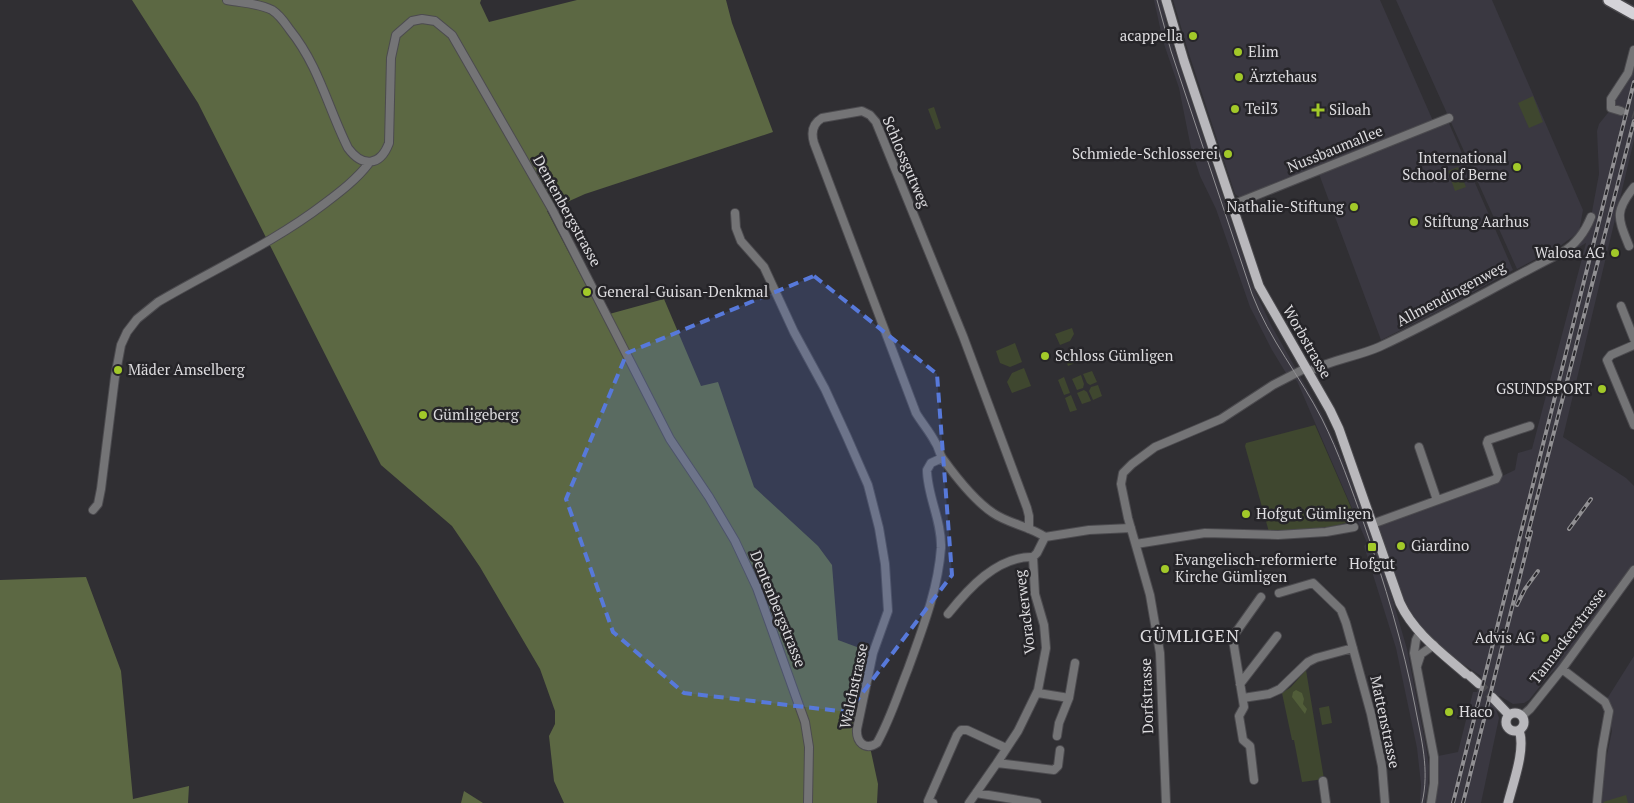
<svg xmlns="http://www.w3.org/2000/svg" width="1634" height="803" viewBox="0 0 1634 803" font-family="'PT Serif',serif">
	<rect width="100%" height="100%" fill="#302f33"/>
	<path fill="#3a3841" d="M1154 0H1161L1168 31 1253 287 1271 325 1321 413 1341 455 1375 542 1388 584 1407 649 1426 747 1429 766 1428 787 1425 803H1420L1421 784 1417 748 1396 648 1364 546 1367 543 1297 381 1286 373 1272 350 1250 307 1216 209 1200 176 1191 148 1179 88 1163 41Z
		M1173 0H1380L1433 121 1242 199 1235 194 1189 54Z
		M1396 0H1492L1583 210 1579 232 1560 246 1517 269Z
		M1634 50V140L1563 437 1626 478 1634 486V570L1574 651 1549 675 1529 700 1524 703 1513 704 1500 696 1492 697 1499 718 1481 803H1432L1437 784 1438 756 1458 752 1473 692H1477L1481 676 1434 645 1409 619 1372 524 1496 479 1515 470 1518 453 1532 449 1586 243 1567 254 1563 252 1591 217 1599 174 1597 131 1599 124 1611 109Z
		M1448 121 1513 270 1441 310 1381 340 1319 174Z
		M1634 656V803H1602L1604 769 1612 731 1605 702Z"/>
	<path fill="#3f472f" d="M1533 96 1543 122 1529 128 1518 103Z
		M934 107 941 128 936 130 928 109Z
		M1458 167 1466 187 1455 191 1448 171Z
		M1072 328 1074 334 1070 341 1060 345 1055 334Z
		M1015 343 1022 362 1010 367 1000 363 996 351Z
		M1073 351 1081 353 1084 359 1068 366 1063 354Z
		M1024 368 1031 386 1012 393 1007 382 1012 373Z
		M1092 371 1097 382 1090 385 1087 383 1083 374Z
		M1081 375 1084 384 1083 388 1077 390 1072 379Z
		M1064 377 1070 393 1064 395 1058 380Z
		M1098 385 1102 396 1093 400 1089 391 1091 387Z
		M1084 390 1087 392 1091 401 1082 404 1077 393Z
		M1071 395 1077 410 1070 412 1065 398Z
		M1315 425 1354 514V518C1345 529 1285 531 1269 532L1245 446 1246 443Z
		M1306 670 1324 779 1302 782 1294 740H1292L1282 693 1291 687Z
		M1329 706 1332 723 1322 725 1319 708Z
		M1626 795 1628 803H1604L1603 802Z"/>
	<path fill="#5c6843" d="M132 0H481L480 3 489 22 577 0H726L732 23 773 132 585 194 547 211 602 316 664 299 701 386 718 382 754 487 818 546 832 565 838 640 873 653 856 735 870 747 878 784 877 803H564L554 781 549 736 555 724V711L540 669 480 567 452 526 381 465 198 103Z
		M86 577 121 671 133 799 189 786 188 803H0V580Z
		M464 791 483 803H461Z"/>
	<path fill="#515d39" d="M1296 690 1302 693 1304 699 1303 704 1307 709 1305 714 1292 697 1293 692Z"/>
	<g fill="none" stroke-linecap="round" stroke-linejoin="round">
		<path stroke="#4a494d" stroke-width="8" stroke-dasharray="8 4" stroke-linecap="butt" d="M1621 111 1634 115"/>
		<path stroke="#4a494d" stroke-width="9" stroke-dasharray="9 4.5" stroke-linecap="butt" d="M1479 684 1492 697"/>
		<g stroke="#4c4b4f" stroke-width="10">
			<path id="minor" d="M227 0C242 3 258 3 272 10 280 15 285 23 290 30 319 66 328 108 348 148 362 167 380 167 389 143L391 58 396 35 412 21 422 19 435 21 452 35 552 209 670 439 709 497 735 541 757 588 805 722 809 747 808 803
				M1621 111 1611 108V99L1628 73 1634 50
				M1232 205 1449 118
				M735 213 736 228 741 241 764 267 794 332 825 389 847 437 868 485 879 528 885 564 888 611 873 653 857 729C856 742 865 751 877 743 890 720 898 694 908 669 922 630 938 590 941 548 942 521 927 495 927 470L931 463 942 458
				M1629 246C1618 218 1614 212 1634 187
				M1621 306 1634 339
				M1634 345 1611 355 1607 360 1634 425
				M1308 372C1330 360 1356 357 1379 347 1442 318 1501 283 1563 252 1576 244 1585 232 1591 217
				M1419 447 1437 500
				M93 510 98 504 101 489 115 377 121 345 127 332 137 319 158 302C214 269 273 243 324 204 340 192 357 179 369 163
				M1372 524 1496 479 1498 475 1487 443 1488 440 1530 426
				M1029 529V516L1027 508 963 336 876 122 870 115 862 111 822 118C812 124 811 133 814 143L916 413C922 423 930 432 935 442 939 447 939 454 943 459 956 477 975 501 993 513 1009 524 1029 526 1045 537
				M1045 537 1089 530 1131 528
				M1136 544 1205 533 1278 535 1326 532 1354 527
				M1279 593 1313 583 1341 610 1346 623 1371 714 1382 766 1385 803
				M948 614C968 589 997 556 1033 557L1037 553 1045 537
				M1420 632 1416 640 1414 653 1434 757V783L1431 803
				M1417 666 1421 654 1434 645
				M1562 669 1605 702 1609 711 1602 750 1597 803
				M1240 684 1277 636
				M1038 693 1069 698 1059 723 1057 736
				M1069 698 1075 663
				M1243 698 1269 694 1280 689 1308 662 1316 658 1353 648
				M1522 716 1530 709 1562 669 1634 570
				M997 763 1054 770 1058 766 1060 750
				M1254 780 1250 746 1243 740 1239 716 1244 707 1233 640 1234 635 1261 597
				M1323 781 1326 803
				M976 793 1037 803
				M933 803 928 801 957 735 961 730H967L1006 748
				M969 803 997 763 1018 731 1038 690 1046 648 1044 625 1035 594 1033 557
				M1166 803 1160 653 1150 595 1128 518 1121 484 1123 473 1132 464 1155 447 1221 419 1273 385 1306 368"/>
		</g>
		<g stroke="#4c4b4f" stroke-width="11">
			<path id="major" d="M1166 0 1184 61 1259 286 1330 410 1339 429 1400 603C1414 633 1442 653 1466 674
				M1470 676 1479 684
				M1492 697 1509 715
				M1506 722a9 9 0 1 1 18 0a9 9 0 1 1-18 0Z
				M1508 803C1513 783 1526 749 1519 730"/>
		</g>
		<g stroke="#4c4b4f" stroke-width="14">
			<path id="highway" d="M1609 0 1634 14"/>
		</g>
		<use href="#minor" stroke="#747476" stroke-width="8"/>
		<use href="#major" stroke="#b9b8bc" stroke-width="9"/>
		<use href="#highway" stroke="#d4d3d8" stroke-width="11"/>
		<path stroke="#919093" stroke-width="1" d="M1157 0 1171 51 1252 294C1269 339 1300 376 1322 419 1339 453 1351 488 1364 524 1385 584 1403 644 1415 706 1421 738 1430 770 1422 803"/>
		<g stroke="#919093" stroke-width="4">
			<path id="rail" d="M1569 529 1591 499
				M1527 537 1634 121
				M1517 605 1525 589 1538 571
				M1453 803 1634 82
				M1463 803 1531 532"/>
		</g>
		<use href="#rail" stroke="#262529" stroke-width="2" stroke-dasharray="5.5" stroke-linecap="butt"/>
	</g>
	<path fill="#5779da" fill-opacity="0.2" stroke="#5779da" stroke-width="4" stroke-dasharray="10 6" stroke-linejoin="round" d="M814 276 937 374 952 575 848 712 684 693 613 632 566 499 627 353Z"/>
	<g fill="#a2c929" stroke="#262529" stroke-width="2">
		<circle cx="1193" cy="36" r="5"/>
		<circle cx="1238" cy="52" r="5"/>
		<circle cx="1239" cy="77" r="5"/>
		<circle cx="1235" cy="109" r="5"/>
		<path d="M1315.5 102.5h5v5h5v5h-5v5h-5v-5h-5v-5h5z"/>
		<circle cx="1228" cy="154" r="5"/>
		<circle cx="1517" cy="167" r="5"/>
		<circle cx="1354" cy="207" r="5"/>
		<circle cx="1414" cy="222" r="5"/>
		<circle cx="1615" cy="253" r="5"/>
		<circle cx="587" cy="292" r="5"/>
		<circle cx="1045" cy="356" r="5"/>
		<circle cx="118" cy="370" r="5"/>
		<circle cx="1602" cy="389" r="5"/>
		<circle cx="423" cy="415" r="5"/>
		<circle cx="1246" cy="514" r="5"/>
		<circle cx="1401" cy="546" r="5"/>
		<rect x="1367" y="542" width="10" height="10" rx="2.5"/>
		<circle cx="1165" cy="569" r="5"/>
		<circle cx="1545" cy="638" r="5"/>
		<circle cx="1449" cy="712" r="5"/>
	</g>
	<g text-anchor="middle" stroke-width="5" stroke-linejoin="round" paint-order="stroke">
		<g font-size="15" fill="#dddcdf" stroke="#262529" text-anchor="start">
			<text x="1183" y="41" text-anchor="end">acappella</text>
			<text x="1248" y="57">Elim</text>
			<text x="1249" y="82">Ärztehaus</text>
			<text x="1245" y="114">Teil3</text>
			<text x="1329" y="115">Siloah</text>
			<text x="1218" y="159" text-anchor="end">Schmiede-Schlosserei</text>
			<text x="1507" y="163" text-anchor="end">International<tspan x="1507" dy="17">School of Berne</tspan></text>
			<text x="1344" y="212" text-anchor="end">Nathalie-Stiftung</text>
			<text x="1424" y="227">Stiftung Aarhus</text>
			<text x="1605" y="258" text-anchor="end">Walosa AG</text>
			<text x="597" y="297">General-Guisan-Denkmal</text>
			<text x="1055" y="361">Schloss Gümligen</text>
			<text x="128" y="375">Mäder Amselberg</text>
			<text x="1592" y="394" text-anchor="end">GSUNDSPORT</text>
			<text x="433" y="420">Gümligeberg</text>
			<text x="1256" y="519">Hofgut Gümligen</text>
			<text x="1411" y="551">Giardino</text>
			<text x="1175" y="565">Evangelisch-reformierte<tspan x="1175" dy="17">Kirche Gümligen</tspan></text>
			<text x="1372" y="569" text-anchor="middle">Hofgut</text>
			<text x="1535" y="643" text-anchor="end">Advis AG</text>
			<text x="1459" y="717">Haco</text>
		</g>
		<g font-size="15" fill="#dddcdf" stroke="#262529">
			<text transform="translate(1335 149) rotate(-22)" y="5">Nussbaumallee</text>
			<text transform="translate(906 162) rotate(67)" y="5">Schlossgutweg</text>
			<text transform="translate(567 211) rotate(61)" y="5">Dentenbergstrasse</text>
			<text transform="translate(1451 294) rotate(-28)" y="5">Allmendingenweg</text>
			<text transform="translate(1307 342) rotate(60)" y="5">Worbstrasse</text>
			<text transform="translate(778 609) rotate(68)" y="5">Dentenbergstrasse</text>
			<text transform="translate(1025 612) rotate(-97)" y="5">Vorackerweg</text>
			<text transform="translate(1568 636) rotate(-53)" y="5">Tannackerstrasse</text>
			<text transform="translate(854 686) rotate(-78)" y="5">Walchstrasse</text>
			<text transform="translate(1147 696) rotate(-92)" y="5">Dorfstrasse</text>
			<text transform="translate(1385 722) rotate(78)" y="5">Mattenstrasse</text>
		</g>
		<g font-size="18" letter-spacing="1" fill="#dddcdf" stroke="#262529">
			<text x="1190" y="642">GÜMLIGEN</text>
		</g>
	</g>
</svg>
